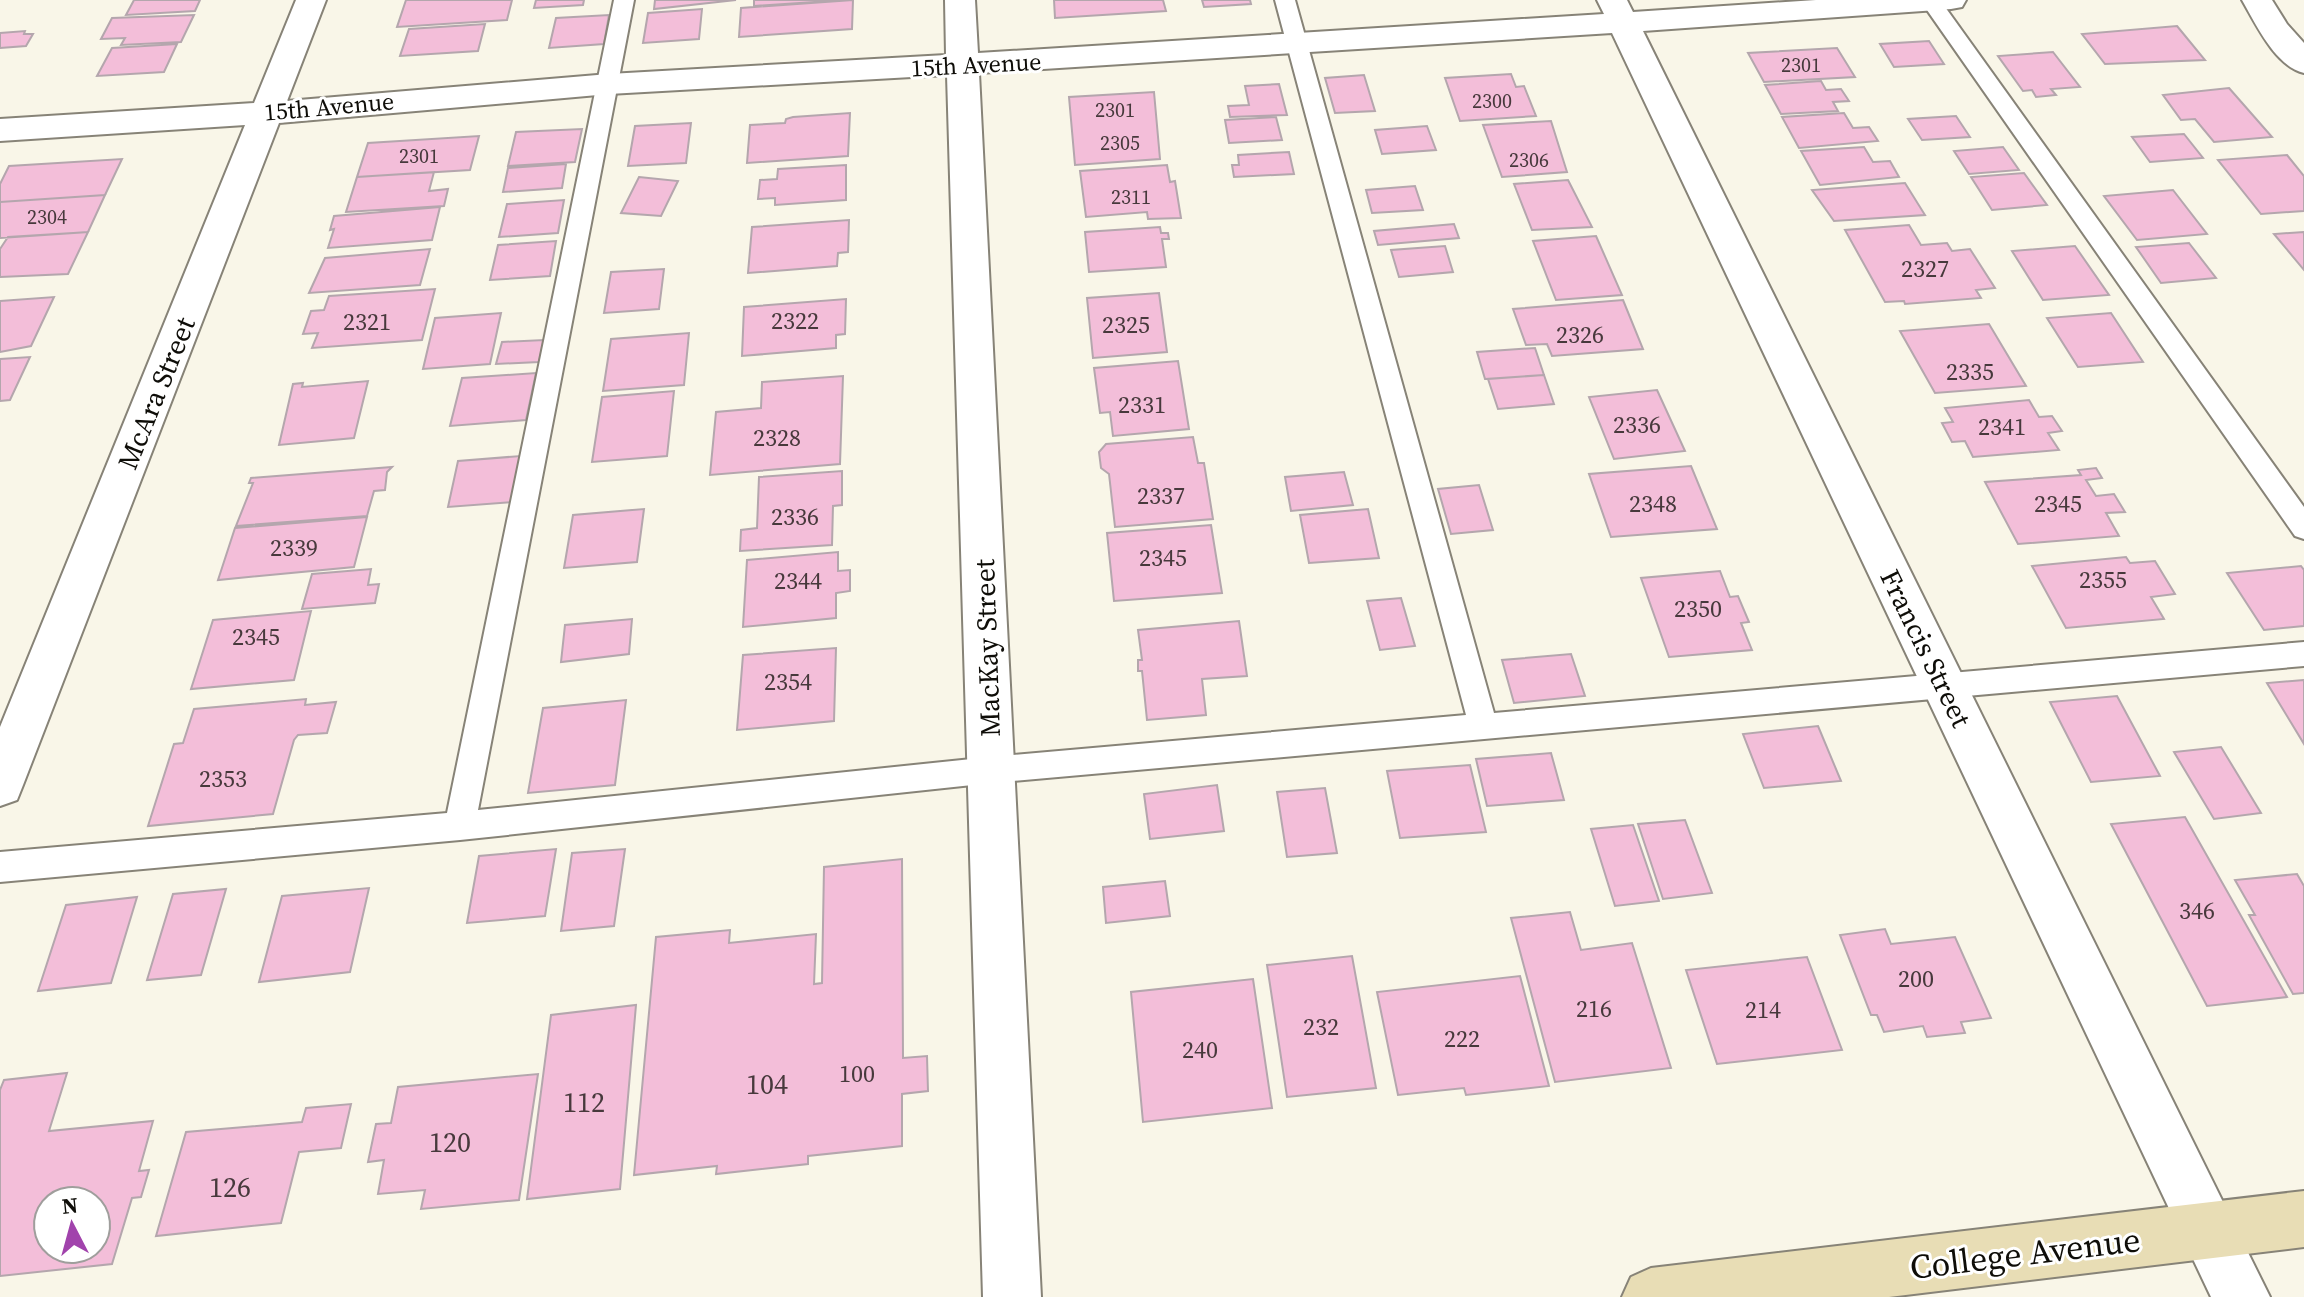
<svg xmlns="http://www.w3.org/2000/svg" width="2304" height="1297" font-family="'Source Serif 4',serif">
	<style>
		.building { fill: #f3bed9; stroke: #b4a6ad; stroke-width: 2; fill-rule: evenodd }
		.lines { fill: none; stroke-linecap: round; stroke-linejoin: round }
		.lane-casing { stroke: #878377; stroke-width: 4 }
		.street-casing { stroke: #878377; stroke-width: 4 }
		.secondary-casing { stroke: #878377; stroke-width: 4 }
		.lane { fill: #fff; fill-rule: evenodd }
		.street { fill: #fff; fill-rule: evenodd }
		.secondary { fill: #e8ddb5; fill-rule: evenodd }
		.labels { text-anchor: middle; stroke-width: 6; stroke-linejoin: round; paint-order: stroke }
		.far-number-label { font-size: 20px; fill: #47393c }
		.far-street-label { font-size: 24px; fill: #0e0d08; stroke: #fff }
		.number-label { font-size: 24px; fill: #47393c }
		.street-label { font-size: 28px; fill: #0e0d08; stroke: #fff }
		.near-number-label { font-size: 28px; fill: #47393c }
		.near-street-label { font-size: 34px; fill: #0e0d08; stroke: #fff }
	</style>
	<rect width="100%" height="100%" fill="#f9f6e8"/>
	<path class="building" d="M134,0H200L195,11L126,15Z
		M406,0H512L507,20L397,27Z
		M536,0H584L583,5L534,8Z
		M655,0H736L654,9Z
		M754,0H845L754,6Z
		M853,0L852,29L739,37L741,8Z
		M1054,0H1163L1166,11L1055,18Z
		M1202,0H1250L1251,4L1204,7Z
		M702,9L699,39L643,43L648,13Z
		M194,15L181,42L121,45L125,38L101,39L112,18Z
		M609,15L604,44L549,48L556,18Z
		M485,24L478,51L400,56L409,29Z
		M2177,26L2205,60L2105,64L2082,34Z
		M25,31L24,34H33L26,46L0,48V33Z
		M1929,41L1944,64L1894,67L1880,44Z
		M177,44L164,72L97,76L112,48Z
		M1837,48L1855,77L1764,82L1748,53Z
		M2053,52L2080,87L2051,89L2056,95L2036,97L2032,90L2023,91L1998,56Z
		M1511,74L1516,87L1524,86L1536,116L1460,121L1445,78Z
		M1364,75L1375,111L1335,113L1325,78Z
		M1821,81L1826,90L1841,89L1849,101L1833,102L1838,111L1781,114L1765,85Z
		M1279,84L1287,115L1230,117L1228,106L1249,105L1245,86Z
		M2229,88L2272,137L2214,142L2195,119L2181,120L2163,95Z
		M1154,92L1160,159L1075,165L1069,97Z
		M850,113L848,156L747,163L750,125L785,123L786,119L793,117Z
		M1844,113L1853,128L1869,127L1878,141L1799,148L1782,117Z
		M1956,116L1970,137L1922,140L1908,119Z
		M1276,117L1282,140L1229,143L1225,120Z
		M1551,121L1567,172L1502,177L1483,125Z
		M691,123L686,163L628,166L635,126Z
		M1427,126L1436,150L1382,154L1375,130Z
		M582,129L575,162L508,166L516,132Z
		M2184,134L2203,158L2150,162L2132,137Z
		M479,136L470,170L357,177L368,143Z
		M1864,147L1873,162L1890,161L1899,177L1820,185L1801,151Z
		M2003,147L2019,170L1969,174L1954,151Z
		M1289,152L1294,174L1234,177L1232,165H1239L1238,155Z
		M2287,155L2304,176V211L2261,214L2218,160Z
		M122,159L105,195L0,202V184L9,166Z
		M566,164L562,188L503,192L508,168Z
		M846,165V200L775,205V198L758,199L760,180L777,179L778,169Z
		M1167,165L1170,182L1175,181L1181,218L1148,219L1147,212L1086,217L1080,171Z
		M434,172L429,191L448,189L444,206L346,212L357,177Z
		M2024,173L2047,205L1992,210L1971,177Z
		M639,177L678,181L661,216L621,213Z
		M1568,180L1592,227L1532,230L1514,184Z
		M1905,183L1925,215L1834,221L1812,190Z
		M1415,186L1423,210L1372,213L1366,190Z
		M2173,190L2207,234L2137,240L2104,196Z
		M105,195L88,232L0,238V202Z
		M564,200L558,233L499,237L507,204Z
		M440,207L432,240L328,248L334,229L330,230L334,216Z
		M849,220L848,252L838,253L837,266L748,273L752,227Z
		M1454,224L1459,238L1378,245L1374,231Z
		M1909,225L1921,245L1947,243L1952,251L1970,249L1995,288L1976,290L1981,298L1905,304L1904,301L1885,302L1845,230Z
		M1160,227L1161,233H1168L1169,239H1162L1166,267L1089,272L1085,232Z
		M88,232L68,274L0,277V249L8,237Z
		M2304,232V270L2274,234Z
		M1596,236L1622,295L1556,300L1533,241Z
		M556,241L550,276L490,280L498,245Z
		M2189,243L2216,278L2161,283L2136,247Z
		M1445,246L1453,272L1399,277L1391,250Z
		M2075,246L2109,295L2043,300L2012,251Z
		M430,249L420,285L309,293L325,258Z
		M664,269L659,309L604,313L611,272Z
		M435,289L422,340L312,348L318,333L303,334L311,311L324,310L329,296Z
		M1159,293L1167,352L1093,358L1087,298Z
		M54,297L31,346L0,352V301Z
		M846,299L845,334L836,335V348L742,356L744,307Z
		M1623,300L1643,349L1552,356L1547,344L1526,345L1513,309Z
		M501,313L490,364L423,369L435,318Z
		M2111,313L2143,362L2078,367L2047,318Z
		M1989,324L2026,386L1935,393L1900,331Z
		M689,333L684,385L603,391L611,339Z
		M544,340L539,362L496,364L502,342Z
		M1535,348L1544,375L1485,379L1477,352Z
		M30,357L10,400L0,401V359Z
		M1178,361L1189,429L1113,436L1110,412L1100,413L1094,368Z
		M536,373L526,420L450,426L462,378Z
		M1544,375L1554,404L1498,409L1488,379Z
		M843,376L840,464L710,475L716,412L761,408L762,382Z
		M368,381L354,438L279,445L293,384L303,383L302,387Z
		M1657,390L1685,451L1614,459L1589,397Z
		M674,391L667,456L592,462L602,397Z
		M2029,400L2039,417L2052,416L2062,431L2048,433L2059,450L1973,457L1965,441L1952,442L1942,423L1953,422L1945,408Z
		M1193,437L1198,463H1204L1213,519L1115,527L1109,474L1101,468L1099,452L1106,444Z
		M521,456L513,502L448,507L458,461Z
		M1691,466L1717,529L1611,537L1589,474Z
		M392,467L387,472L385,490L374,491L367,516L236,526L253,483H249L251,478Z
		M2096,468L2102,478L2086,480L2096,496L2114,494L2125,512L2106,513L2119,536L2018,544L1985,482L2081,475L2078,470Z
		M842,471V505L833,506L832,545L740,551L741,530L757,528L759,477Z
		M1344,472L1353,505L1291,511L1285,477Z
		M1479,485L1493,530L1451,534L1438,489Z
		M644,509L637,562L564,568L573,515Z
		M1368,509L1379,558L1309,563L1300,515Z
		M367,517L354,567L218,580L235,528Z
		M1211,525L1222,593L1114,601L1107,533Z
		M838,552V571L850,570V591L836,593V618L743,627L747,560Z
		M2126,557L2130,563L2155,561L2175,594L2151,597L2164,619L2066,628L2032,566Z
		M2301,566L2304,570V626L2264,630L2227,573Z
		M371,569L368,585L379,584L375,603L302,609L312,574Z
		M1720,571L1730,597L1738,596L1749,622L1741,623L1752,650L1669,657L1641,578Z
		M1401,598L1415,646L1380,650L1367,601Z
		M311,611L294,680L191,689L213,620Z
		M632,619L629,654L561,662L565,625Z
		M1239,621L1247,676L1202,679L1206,715L1147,720L1142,671H1138V660H1142L1138,630Z
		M836,648L834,721L737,730L743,655Z
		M1571,654L1585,696L1514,703L1502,660Z
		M2304,680V744L2267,683Z
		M2117,696L2160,776L2091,782L2050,702Z
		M306,699L305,705L336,702L327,733L298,735L294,740L273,814L148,826L174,744L183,743L194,709Z
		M626,700L615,785L528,793L543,708Z
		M1818,726L1841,781L1764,788L1743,734Z
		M2221,747L2261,813L2214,819L2174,752Z
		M1551,753L1564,800L1487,806L1476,759Z
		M1470,765L1486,832L1400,838L1387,771Z
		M1217,785L1224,831L1150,839L1144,794Z
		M1325,788L1337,853L1287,857L1277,792Z
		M2185,817L2287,997L2207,1006L2111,824Z
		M1685,820L1712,893L1663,899L1638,824Z
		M1633,825L1659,901L1615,906L1591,829Z
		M556,849L545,916L467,923L479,856Z
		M625,849L614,926L561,931L572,853Z
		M902,859L903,1058L927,1056L928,1091L902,1094V1146L808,1156V1164L716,1174L717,1166L634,1175L656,937L730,930L729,943L816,934L814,984L822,983L824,867Z
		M2297,874L2304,886V993L2293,994L2249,915H2255L2235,880Z
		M1165,881L1170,916L1106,923L1103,887Z
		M369,888L350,972L259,982L282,896Z
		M226,889L201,975L147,980L173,894Z
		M137,897L111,983L38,991L66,905Z
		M1570,912L1581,950L1632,943L1671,1068L1555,1082L1511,918Z
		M1885,929L1891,944L1955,937L1991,1018L1961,1022L1965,1033L1927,1037L1923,1026L1884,1032L1877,1015H1871L1840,935Z
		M1352,956L1376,1088L1287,1097L1267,965Z
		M1807,957L1842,1050L1717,1064L1686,970Z
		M1520,976L1549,1086L1466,1095L1464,1088L1398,1095L1377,992Z
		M1253,979L1272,1108L1143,1122L1131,992Z
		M636,1005L620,1189L527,1199L551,1015Z
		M67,1073L49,1131L153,1121L139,1171L149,1170L141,1197L132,1198L112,1264L0,1276V1090L4,1080ZM48,1201H96V1249H48Z
		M538,1074L519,1200L421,1209L425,1190L378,1194L384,1160L368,1162L376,1124L391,1123L398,1087Z
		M351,1104L341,1148L299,1152L281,1223L156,1236L186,1132L302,1122L306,1108Z"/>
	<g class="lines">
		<defs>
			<path id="lane" d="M614,0H634L478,810L991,757L1466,715L1275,0H1295L1494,713L2304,642V666L991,783L460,840L0,882V852L447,813Z
				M1920,0H1940L2304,507V539L2295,536Z"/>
			<path id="street" d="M296,0H326L287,101L609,74L946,55L945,0H975L978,53L1604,14L1597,0H1627L1633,12L1816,0H1966L1962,7L1951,9L1643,31L2270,1297H2211L1612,33L979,73L1041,1297H983L947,75L609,94L279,123L23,785L17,800L0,806V727L245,125L0,141V119L254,103Z
				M2242,0H2272L2287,24L2304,43V73C2275,66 2256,24 2242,0Z"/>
			<path id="secondary" d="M2304,1191V1247L1889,1297H1622L1631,1277L1651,1268Z"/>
		</defs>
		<use href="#lane" class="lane-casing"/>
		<use href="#street" class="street-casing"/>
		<use href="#secondary" class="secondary-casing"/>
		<use href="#lane" class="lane"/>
		<use href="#street" class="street"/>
		<use href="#secondary" class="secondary"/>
	</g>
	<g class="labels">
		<g class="far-number-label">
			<text x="1801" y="72">2301</text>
			<text x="1492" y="108">2300</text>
			<text x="1115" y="117">2301</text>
			<text x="1120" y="150">2305</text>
			<text x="419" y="163">2301</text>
			<text x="1529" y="167">2306</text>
			<text x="1131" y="204">2311</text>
			<text x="47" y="224">2304</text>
		</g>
		<g class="far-street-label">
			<text transform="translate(976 65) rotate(-3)" y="8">15th Avenue</text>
			<text transform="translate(329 107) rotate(-5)" y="8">15th Avenue</text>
		</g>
		<g class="number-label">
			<text x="1925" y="277">2327</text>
			<text x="795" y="329">2322</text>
			<text x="367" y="330">2321</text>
			<text x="1126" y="333">2325</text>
			<text x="1580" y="343">2326</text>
			<text x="1970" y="380">2335</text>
			<text x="1142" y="413">2331</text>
			<text x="1637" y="433">2336</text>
			<text x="2002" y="435">2341</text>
			<text x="777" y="446">2328</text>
			<text x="1161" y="504">2337</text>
			<text x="1653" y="512">2348</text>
			<text x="2058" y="512">2345</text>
			<text x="795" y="525">2336</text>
			<text x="294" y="556">2339</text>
			<text x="1163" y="566">2345</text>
			<text x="2103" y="588">2355</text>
			<text x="798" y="589">2344</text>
			<text x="1698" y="617">2350</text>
			<text x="256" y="645">2345</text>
			<text x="788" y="690">2354</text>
			<text x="223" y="787">2353</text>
			<text x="2197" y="919">346</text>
			<text x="1916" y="987">200</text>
			<text x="1594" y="1017">216</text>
			<text x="1763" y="1018">214</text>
			<text x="1321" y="1035">232</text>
			<text x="1462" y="1047">222</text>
			<text x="1200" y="1058">240</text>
			<text x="857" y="1082">100</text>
		</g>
		<g class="street-label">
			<text transform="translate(156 393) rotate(-68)" y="10">McAra Street</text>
			<text transform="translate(987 648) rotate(-92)" y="10">MacKay Street</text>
			<text transform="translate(1926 648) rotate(64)" y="10">Francis Street</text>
		</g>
		<g class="near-number-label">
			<text x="767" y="1094">104</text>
			<text x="584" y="1112">112</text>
			<text x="450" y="1152">120</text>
			<text x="230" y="1197">126</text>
		</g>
		<g class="near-street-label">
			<text transform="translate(2025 1253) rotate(-7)" y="12">College Avenue</text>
		</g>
	</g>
	<g transform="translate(72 1225) rotate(354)"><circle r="38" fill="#ffffff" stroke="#9f9e9c" stroke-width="2"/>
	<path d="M0-6L14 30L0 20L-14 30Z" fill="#a143ac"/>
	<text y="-12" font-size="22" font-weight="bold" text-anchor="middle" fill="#0e0d08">N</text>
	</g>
</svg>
